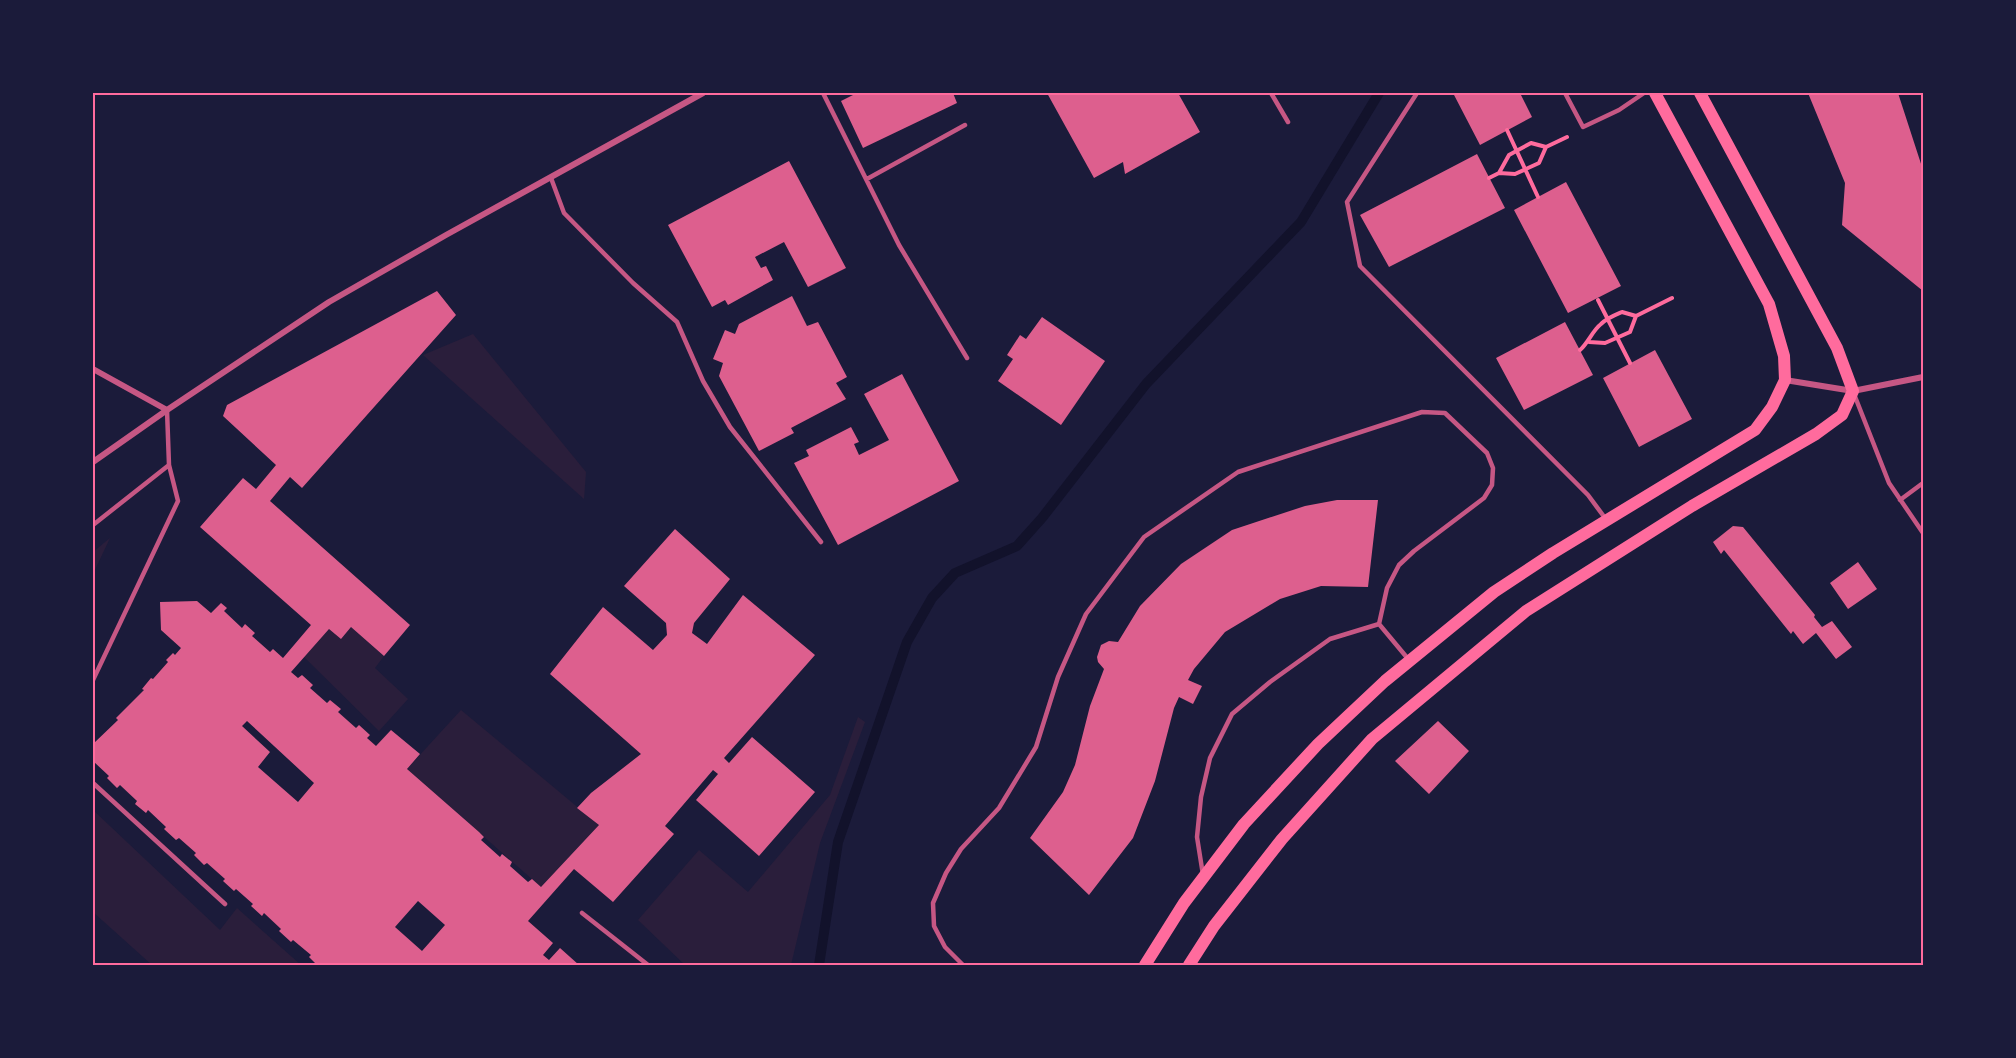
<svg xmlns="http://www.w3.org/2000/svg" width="2016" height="1058" font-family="Cabin,sans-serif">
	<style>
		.green { fill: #2a1e3b }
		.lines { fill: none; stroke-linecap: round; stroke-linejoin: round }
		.stream { stroke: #12122b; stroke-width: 10 }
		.building { fill: #dd5f8e; fill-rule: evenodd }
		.path { stroke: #ff6b9d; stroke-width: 4 }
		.service { stroke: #c65784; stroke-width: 4.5 }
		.minor { stroke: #c65784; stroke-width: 6 }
		.secondary { stroke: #ff6b9d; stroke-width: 12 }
		.neatline { fill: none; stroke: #ff6b9d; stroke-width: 2 }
	</style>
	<rect width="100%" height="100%" fill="#1b1b3a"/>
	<path class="green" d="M473,334L586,472L584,499L423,355Z
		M110,538L93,574V552Z
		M351,627L384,656L375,668L408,699L379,731L304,657L329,629L341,639Z
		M461,710L599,825L541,887L407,769Z
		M858,717L865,722L820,843L791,965H685L638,920L699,850L748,892L830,795Z
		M93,810L220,930L237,908L301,965H152L93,912Z"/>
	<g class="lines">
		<path class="stream" d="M819,965L838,842L907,642L932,598L955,573L1017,546L1042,518L1146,384L1301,222L1379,93"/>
	</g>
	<path class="building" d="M857,93H953L957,103L863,148L841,101Z
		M1047,93H1178L1200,132L1125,174L1123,162L1094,178Z
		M1453,93H1520L1532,117L1480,145Z
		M1808,93H1898L1923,170V291L1842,225L1845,183Z
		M1477,154L1505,208L1389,267L1360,215Z
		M789,161L846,268L808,287L784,242L755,257L761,268L766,266L773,280L728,305L725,300L712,307L668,225Z
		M1566,182L1621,286L1568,313L1514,210Z
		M437,291L456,315L302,488L290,477L270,501L410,625L384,656L351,627L341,639L329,629L291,672L298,678L302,675L313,685L310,688L327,703L330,700L341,709L338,712L356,728L359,725L370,735L367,738L376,746L391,730L420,754L407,769L479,832L484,837L481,840L500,857L502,854L512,862L510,866L528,882L532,879L541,887L599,825L577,808L591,793L641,754L550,674L603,607L653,650L667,635L666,623L624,586L675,529L730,579L694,623L692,633L707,644L743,595L815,655L724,758L729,763L752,737L815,792L759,856L696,800L718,774L713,770L665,826L674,834L613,902L574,869L528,921L553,943L543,955L549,960L560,948L579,965H317L309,957L311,955L293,940L291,942L279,931L281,929L264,913L262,916L251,906L253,904L236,889L234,891L223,881L225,879L207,863L204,865L194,855L196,853L179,838L176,840L164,829L166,827L148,810L146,813L135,804L137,801L120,785L117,788L107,778L109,776L93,761V744L118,720L116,718L144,690L142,689L151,678L153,679L168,662L166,660L173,653L175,655L181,648L161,630L160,602L197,601L211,613L221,603L227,608L224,611L242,628L245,624L255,633L252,636L270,652L273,649L283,658L311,625L200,527L243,478L256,489L276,465L223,416L227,405ZM247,721L314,783L298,802L258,767L270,752L242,726ZM418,901L445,925L422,951L395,927Z
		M792,296L807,326L818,322L847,377L836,383L846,399L791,428L794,433L759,451L719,376L723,363L713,359L725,330L735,334L739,324Z
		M1042,317L1105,361L1061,425L998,381L1013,359L1007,355L1020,335L1026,339Z
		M1565,322L1593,375L1524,410L1496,358Z
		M1655,350L1692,419L1639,447L1603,378Z
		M902,374L959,481L838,545L794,463L809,456L806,450L851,427L859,442L854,444L859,455L889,440L864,394Z
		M1337,500H1378L1368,587L1321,586L1280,599L1225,632L1194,669L1188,680L1202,686L1193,704L1179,697L1174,708L1155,781L1133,838L1089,895L1030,838L1063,792L1075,765L1090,706L1104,669L1098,662L1097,657L1101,645L1109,641L1118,642L1140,606L1181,564L1232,530L1305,506Z
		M1733,526L1743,527L1815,615L1814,617L1822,627L1832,621L1852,647L1836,659L1816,633L1803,644L1793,631L1791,634L1724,550L1721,554L1713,542Z
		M1858,562L1877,589L1848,609L1830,583Z
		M1438,721L1469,751L1429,794L1395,761Z"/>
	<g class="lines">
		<path class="path" d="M1507,130L1538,197
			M1546,147L1567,137
			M1489,178L1499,173L1515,174L1539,163L1546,147L1531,143L1509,155L1499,173
			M1598,300L1630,363
			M1636,316L1672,298
			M1580,350C1588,343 1593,330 1601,324C1607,318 1615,315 1622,312L1636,316L1630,332L1605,343L1589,342"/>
		<path class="service" d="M823,93L899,245L967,358
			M1271,93L1288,122
			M1417,93L1347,202L1360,266L1588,495L1605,518
			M1565,93L1583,127L1619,110L1644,93
			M551,178L564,213L633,283L677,322L703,381L730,427L821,542
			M867,179L965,125
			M1854,394L1889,483L1923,533
			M1900,500L1923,483
			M93,525L169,465L167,410
			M1379,624L1409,660
			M93,680L178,501L169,465
			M93,783L225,904
			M1203,875L1197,837L1201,797L1210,758L1232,714L1270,682L1330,639L1379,624
			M582,913L648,965
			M963,965L945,947L934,926L933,903L946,873L961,849L999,808L1036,747L1058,677L1086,614L1144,537L1238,472L1422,412L1445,413L1487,453L1493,468L1492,485L1484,498L1414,551L1399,565L1387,588L1379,624"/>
		<path class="minor" d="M93,369L167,410
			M1785,380L1853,391L1923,377
			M93,462L167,410L329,302L446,235L703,93"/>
		<path class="secondary" d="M1145,965L1184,903L1244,824L1318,744L1385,681L1494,592L1553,553L1755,430L1772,407L1785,380L1784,356L1769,304L1655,93
			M1189,965L1214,926L1282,839L1372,739L1526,611L1692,506L1816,434L1842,415L1853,391L1837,348L1700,93"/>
	</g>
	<rect width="2016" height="1058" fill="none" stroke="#1b1b3a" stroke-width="189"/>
	<rect x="94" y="94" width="1828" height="870" class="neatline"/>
</svg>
